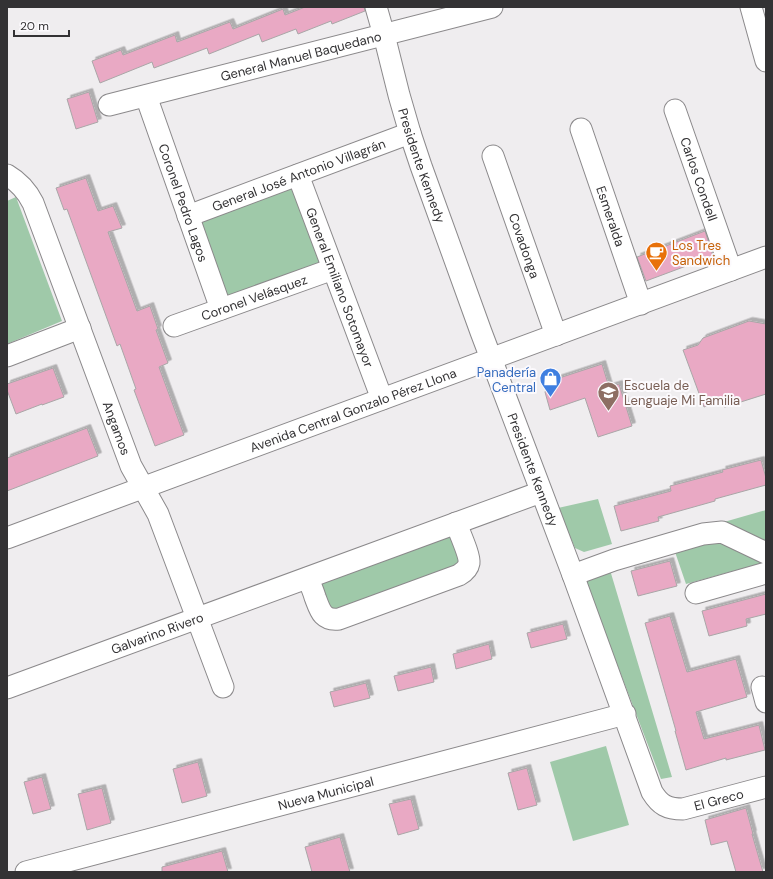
<svg xmlns="http://www.w3.org/2000/svg" width="773" height="879" font-family="'DM Sans',sans-serif">
	<style>
		.green { fill: #9fc9a9 }
		.building { fill: #e9a9c4; stroke: #a9a6a7; filter: url(#shadow) }
		.lines { fill: none; stroke-linecap: round; stroke-linejoin: round }
		.minor-casing { stroke: #8b898b; stroke-width: 23 }
		.minor { stroke: #fff; stroke-width: 21 }
		.labels { text-anchor: middle; stroke-width: 4; stroke-linejoin: round; paint-order: stroke }
		.street-label { font-size: 13px; fill: #333234; stroke: #fcfafd }
		.food-label { font-size: 13px; fill: #c56008; stroke: #fcfafd; text-anchor: start }
		.shop-label { font-size: 13px; fill: #366cbe; stroke: #fcfafd; text-anchor: end }
		.education-label { font-size: 13px; fill: #785e54; stroke: #fcfafd; text-anchor: start }
	</style>
	<defs>
		<filter id="shadow"><feDropShadow dx="3.5" dy="-3.5" stdDeviation="0" flood-color="#0004"/></filter>
	</defs>
	<rect width="100%" height="100%" fill="#efedef"/>
	<path class="green" d="M293,181L324,261L228,298L199,215Z
		M16,197L62,321L7,344V201Z
		M598,499L612,544L584,552L575,548L558,508Z
		M766,510V542L724,522Z
		M454,535L462,557L452,572L336,614L328,609L318,585L325,575Z
		M710,538L766,562L686,584L674,549Z
		M610,570L672,777L661,779L586,583L587,576Z
		M606,746L629,825L573,841L550,762Z"/>
	<path class="building" d="M305,7H364L365,11L332,24L331,21L298,34L296,29L262,42L259,34L209,54L207,48L154,68L152,62L100,83L92,61L121,50L123,55L175,35L177,42L230,22L233,29L283,9L285,15Z
		M89,92L98,122L76,129L67,99Z
		M86,178L98,211L113,206L122,228L108,232L137,311L150,306L158,329L156,330L168,363L159,367L184,435L155,446L134,390L136,389L120,344L117,346L67,209L64,210L56,188Z
		M705,231L713,256L646,281L637,257Z
		M749,321L766,324V394L725,407L713,403L704,407L683,350L698,345L703,338Z
		M602,364L609,387L619,384L632,426L598,437L585,398L550,410L545,392L550,381Z
		M53,368L64,397L42,405V404L16,414L7,390V384Z
		M87,428L98,456L7,491V458Z
		M761,460L766,478V485L715,499V501L658,517L659,521L621,531L614,506L671,491L670,486L723,472L722,470Z
		M670,561L677,586L638,596L631,571Z
		M766,594V614L746,619L747,626L709,636L702,611Z
		M670,616L687,672L736,659L747,697L696,712L704,739L759,725L765,750L726,760V758L686,770L675,731H676L645,623Z
		M563,624L567,639L531,648L527,633Z
		M489,644L492,659L456,669L453,654Z
		M431,667L434,682L398,691L394,676Z
		M366,683L370,698L334,707L330,692Z
		M198,762L207,796L182,803L173,769Z
		M527,768L537,805L518,810L508,773Z
		M42,777L51,809L33,814L24,782Z
		M102,788L111,823L87,830L78,794Z
		M411,799L419,829L398,835L389,804Z
		M746,808L753,834H752L763,872H736L727,841L711,845L705,820Z
		M340,837L350,872H312L305,847Z
		M222,851L228,872H162V867Z"/>
	<g class="lines">
		<defs>
			<g id="minor">
				<path id="s1" d="M376,7L384,35L399,95L410,133L421,166L481,332L573,575L652,792C660,805 667,809 683,809L766,787"/>
				<path d="M751,7L766,61"/>
				<path id="s2" d="M146,96L221,309"/>
				<path id="s3" d="M109,105L492,7"/>
				<path id="s4" d="M675,110L731,270"/>
				<path id="s5" d="M581,129L641,304"/>
				<path id="s6" d="M493,156L556,335"/>
				<path id="s7" d="M7,175C19,182 27,191 33,203L131,466L158,514L223,687"/>
				<path id="s8" d="M298,175L382,399"/>
				<path id="s9" d="M188,216L410,133"/>
				<path id="s10" d="M174,326L333,269"/>
				<path d="M7,356L80,328"/>
				<path id="s11" d="M7,538L766,257"/>
				<path d="M573,575L614,560L703,534L722,532L766,553"/>
				<path d="M308,578C310,584 313,590 315,597C320,610 322,621 339,619L459,575C464,572 468,569 469,563C470,555 459,532 456,523"/>
				<path d="M696,593L766,573"/>
				<path d="M762,687L766,702"/>
				<path id="s12" d="M7,688L541,492"/>
				<path id="s13" d="M26,872L625,714"/>
			</g>
		</defs>
		<use href="#minor" class="minor-casing"/>
		<use href="#minor" class="minor"/>
	</g>
	<defs>
		<symbol id="cafe-pin" viewBox="-11 -11 22 30"><path d="M0 17L-7.5 6A9.5 9.5 0 1 1 7.5 6Z" fill="#e8710a" stroke="#fcfafd"/><path d="M-5.5-4.5H6V0H3Q3 3.5 0 3.5H-2.5Q-5.5 3.5-5.5 0ZM3-3.2v2h1.7v-2ZM-6 4.5H4V6H-6Z" fill="#fff"/></symbol>
		<symbol id="shop-pin" viewBox="-11 -11 22 30"><path d="M0 17L-7.5 6A9.5 9.5 0 1 1 7.5 6Z" fill="#3f7fe0" stroke="#fcfafd"/><path d="M-5-2.5h2.3a2.7 3.5 0 0 1 5.4 0H5L5.5 6h-11ZM-1.5-2.5h3a1.5 2.3 0 0 0-3 0Z" fill="#fff"/></symbol>
		<symbol id="school-pin" viewBox="-11 -11 22 30"><path d="M0 17L-7.5 6A9.5 9.5 0 1 1 7.5 6Z" fill="#8d6e63" stroke="#fcfafd"/><path d="M0-5L7-2L0 1L-7-2ZM-4 1L0 2.5L4 1V4Q0 6-4 4Z" fill="#fff"/></symbol>
	</defs>
	<g fill-rule="evenodd">
		<use href="#cafe-pin" x="644" y="240" width="25" height="34"/>
		<use href="#shop-pin" x="538" y="366" width="25" height="34"/>
		<use href="#school-pin" x="596" y="380" width="25" height="34"/>
	</g>
	<g class="labels">
		<g class="street-label">
			<text dy="5" stroke="none"><textPath href="#s3" startOffset="198">General Manuel Baquedano</textPath></text>
			<text dy="5" stroke="none"><textPath href="#s1" startOffset="165">Presidente Kennedy</textPath></text>
			<text dy="5" stroke="none"><textPath href="#s9" startOffset="118">General José Antonio Villagrán</textPath></text>
			<text dy="5" stroke="none"><textPath href="#s4" startOffset="73">Carlos Condell</textPath></text>
			<text dy="5" stroke="none"><textPath href="#s2" startOffset="113">Coronel Pedro Lagos</textPath></text>
			<text dy="5" stroke="none"><textPath href="#s5" startOffset="92">Esmeralda</textPath></text>
			<text dy="5" stroke="none"><textPath href="#s6" startOffset="95">Covadonga</textPath></text>
			<text dy="5" stroke="none"><textPath href="#s8" startOffset="120">General Emiliano Sotomayor</textPath></text>
			<text dy="5" stroke="none"><textPath href="#s10" startOffset="85">Coronel Velásquez</textPath></text>
			<text dy="5" stroke="none"><textPath href="#s11" startOffset="369">Avenida Central Gonzalo Pérez Llona</textPath></text>
			<text dy="5" stroke="none"><textPath href="#s7" startOffset="279">Angamos</textPath></text>
			<text dy="5" stroke="none"><textPath href="#s1" startOffset="489">Presidente Kennedy</textPath></text>
			<text dy="5" stroke="none"><textPath href="#s12" startOffset="160">Galvarino Rivero</textPath></text>
			<text dy="5" stroke="none"><textPath href="#s13" startOffset="310">Nueva Municipal</textPath></text>
			<text dy="5" stroke="none"><textPath href="#s1" startOffset="907">El Greco</textPath></text>
		</g>
		<g class="food-label">
			<text x="672" y="250">Los Tres<tspan x="672" dy="15">Sandwich</tspan></text>
		</g>
		<g class="shop-label">
			<text x="536" y="377">Panadería<tspan x="536" dy="15">Central</tspan></text>
		</g>
		<g class="education-label">
			<text x="624" y="390">Escuela de<tspan x="624" dy="15">Lenguaje Mi Familia</tspan></text>
		</g>
	</g>
	<rect width="773" height="879" fill="none" stroke="#333234" stroke-width="16"/>
	<path d="M14 30v6h55v-6" fill="none" stroke="#333234" stroke-width="2"/>
	<text x="20" y="30" font-size="12" fill="#333234" stroke="#fcfafd" stroke-width="3" paint-order="stroke">20 m</text>
</svg>
